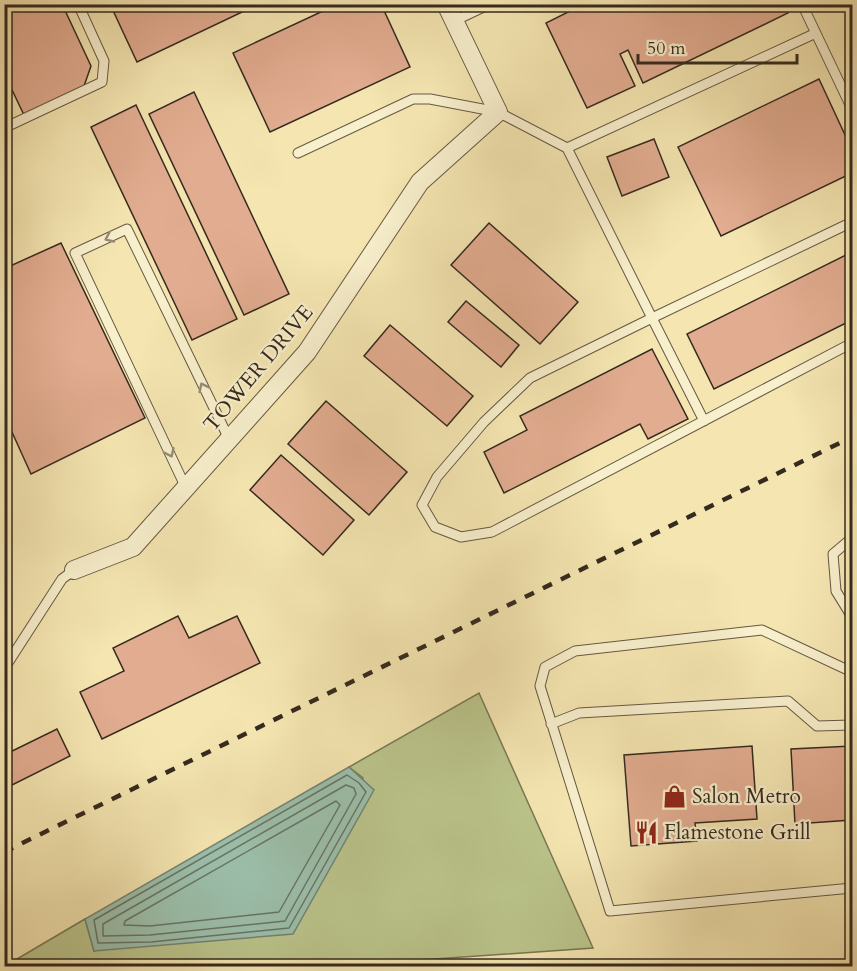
<svg xmlns="http://www.w3.org/2000/svg" width="857" height="971" font-family="Cardo,serif">
	<style>
		.green { fill: #bbc58c; stroke: #787856; stroke-width: 1.5 }
		.water { fill: #9cc0ac; stroke: #738474; stroke-width: 1.5 }
		.lines { fill: none; stroke-linecap: round; stroke-linejoin: round }
		.shore { stroke: #687566; stroke-width: 1.5 }
		.building { fill: #e2ac90; stroke: #352a1f; stroke-width: 1.5 }
		.service-casing { stroke: #655944; stroke-width: 11 }
		.minor-casing { stroke: #655944; stroke-width: 20 }
		.service { stroke: #f8efcc; stroke-width: 9 }
		.minor { stroke: #f8efcc; stroke-width: 18 }
		.rail { stroke: #352a1f; stroke-width: 4.5; stroke-dasharray: 10 10; stroke-linecap: butt }
		.oneway { stroke: #968c76 }
		.labels { text-anchor: middle; stroke-width: 4.5; stroke-linejoin: round; paint-order: stroke }
		.street-label { font-size: 21px; fill: #352a1f; stroke: #f8efcc }
		.poi-label { font-size: 21px; fill: #352a1f; stroke: #f8efcc; text-anchor: start }
	</style>
	<rect width="100%" height="100%" fill="#f5e6b1"/>
	<filter id="stains"><feTurbulence type="fractalNoise" baseFrequency=".00333" numOctaves="4"/><feColorMatrix values="0 0 0 0 .2 0 0 0 0 .09 0 0 0 0 .02 0 0 0 .5 -.17"/></filter>
	<radialGradient id="worn" r=".72"><stop offset=".6" stop-color="#630" stop-opacity="0"/><stop offset="1" stop-color="#630" stop-opacity=".3"/></radialGradient>
	<path class="green" d="M479,693L593,948L333,966H5L85,919L94,951L363,778L349,767Z"/>
	<path class="water" d="M349,767L374,790L293,934L94,951L85,919Z"/>
	<g class="lines">
		<path class="shore" d="M347,775L359,783L366,792L289,928L151,942L98,943L94,920Z
			M346,785L354,788L356,794L285,921L150,935L103,936V924Z
			M336,801L340,805L279,912L150,926L124,925L125,921Z"/>
	</g>
	<path class="building" d="M4,4H62L91,66L84,86L24,115L4,73Z
		M110,4H259L137,62Z
		M338,4H381L410,67L270,132L233,53Z
		M584,4H784L788,13L643,83L628,50L620,54L635,86L587,108L546,23Z
		M819,79L852,150V173L721,236L678,147Z
		M194,92L289,294L244,315L149,114Z
		M136,105L237,319L192,340L91,127Z
		M654,139L669,177L622,196L607,157Z
		M489,223L578,302L540,344L451,265Z
		M61,243L145,418L31,474L11,430H4V259L8,267Z
		M852,252V320L714,389L687,334Z
		M466,301L519,345L501,367L448,322Z
		M390,325L473,396L447,426L364,356Z
		M652,349L688,419L648,439L640,424L504,493L484,452L527,430L520,416Z
		M326,401L407,472L369,515L288,444Z
		M281,455L354,520L323,555L250,490Z
		M178,616L189,638L237,616L260,663L102,739L80,692L124,671L113,648Z
		M57,729L70,756L4,789V755Z
		M752,746L757,819L695,823L697,841L631,846L624,755Z
		M852,746V820L795,824L791,749Z"/>
	<g class="lines">
		<defs>
			<path id="service" d="M802,4L852,109
				M454,21L490,4
				M816,33L567,148L652,318L852,222
				M4,128L102,82L104,61L78,4
				M298,153L413,99H430L498,112L567,148
				M704,421L652,318L530,378L484,422L437,477L422,505L435,527L461,537L492,532L852,343
				M186,488L75,253L127,229L229,439
				M852,538L833,554L836,591L852,617
				M4,669L62,579L74,570
				M852,672L762,630L575,651L545,667L540,686L610,911L852,888
				M551,724L579,713L788,701L817,726L852,725"/>
			<path id="minor" d="M74,570L133,547L307,352L420,182L498,112L446,4"/>
		</defs>
		<use href="#service" class="service-casing"/>
		<use href="#minor" class="minor-casing"/>
		<use href="#service" class="service"/>
		<use href="#minor" class="minor"/>
		<path class="rail" d="M4,852L852,437"/>
	</g>
	<defs><path id="oneway-chevron" d="M-2-3.5L2.5 0L-2 3.5" fill="none" stroke-width="1.6" stroke-linecap="round" stroke-linejoin="round" transform="scale(1.5)"/></defs>
	<g class="oneway">
		<use href="#oneway-chevron" transform="translate(109 238) rotate(155)"/>
		<use href="#oneway-chevron" transform="translate(203 387) rotate(-116)"/>
		<use href="#oneway-chevron" transform="translate(170 453) rotate(65)"/>
	</g>
	<defs>
		<symbol id="shop-bare" viewBox="-9 -9 18 18"><path d="M-5-2.5h2.3a2.7 3.5 0 0 1 5.4 0H5L5.5 6h-11ZM-1.5-2.5h3a1.5 2.3 0 0 0-3 0Z" fill="#8f2418" stroke="#f8efcc" stroke-width="2.5" paint-order="stroke"/></symbol>
		<symbol id="restaurant-bare" viewBox="-9 -9 18 18"><path d="M-5-6h1v4h1v-4h1v4h1v-4h1v5L-1.5 .5V6h-2V.5L-5-1ZM5-6V6H3V1.5H1.5Q1.5-4 5-6Z" fill="#8f2418" stroke="#f8efcc" stroke-width="2.5" paint-order="stroke"/></symbol>
	</defs>
	<g fill-rule="evenodd">
		<use href="#shop-bare" x="658" y="780" width="33" height="33"/>
		<use href="#restaurant-bare" x="630" y="816" width="33" height="33"/>
	</g>
	<g class="labels">
		<g class="street-label">
			<text transform="translate(258 368) rotate(-50)" y="7">TOWER DRIVE</text>
		</g>
		<g class="poi-label">
			<text x="692" y="803">Salon Metro</text>
			<text x="664" y="839">Flamestone Grill</text>
		</g>
	</g>
	<rect width="857" height="971" fill="none" stroke="#f5e6b1" stroke-width="24"/>
	<rect x="6" y="6" width="845" height="959" fill="none" stroke="#352a1f" stroke-width="3"/>
	<rect x="12" y="12" width="833" height="947" fill="none" stroke="#352a1f" stroke-width="1.5"/>
	<path d="M638 54v9h159v-9" fill="none" stroke="#352a1f" stroke-width="3"/>
	<text x="647" y="54" font-size="18" fill="#352a1f" stroke="#f8efcc" stroke-width="4.5" paint-order="stroke">50 m</text>
	<rect width="100%" height="100%" filter="url(#stains)"/>
	<rect width="100%" height="100%" fill="url(#worn)"/>
</svg>
